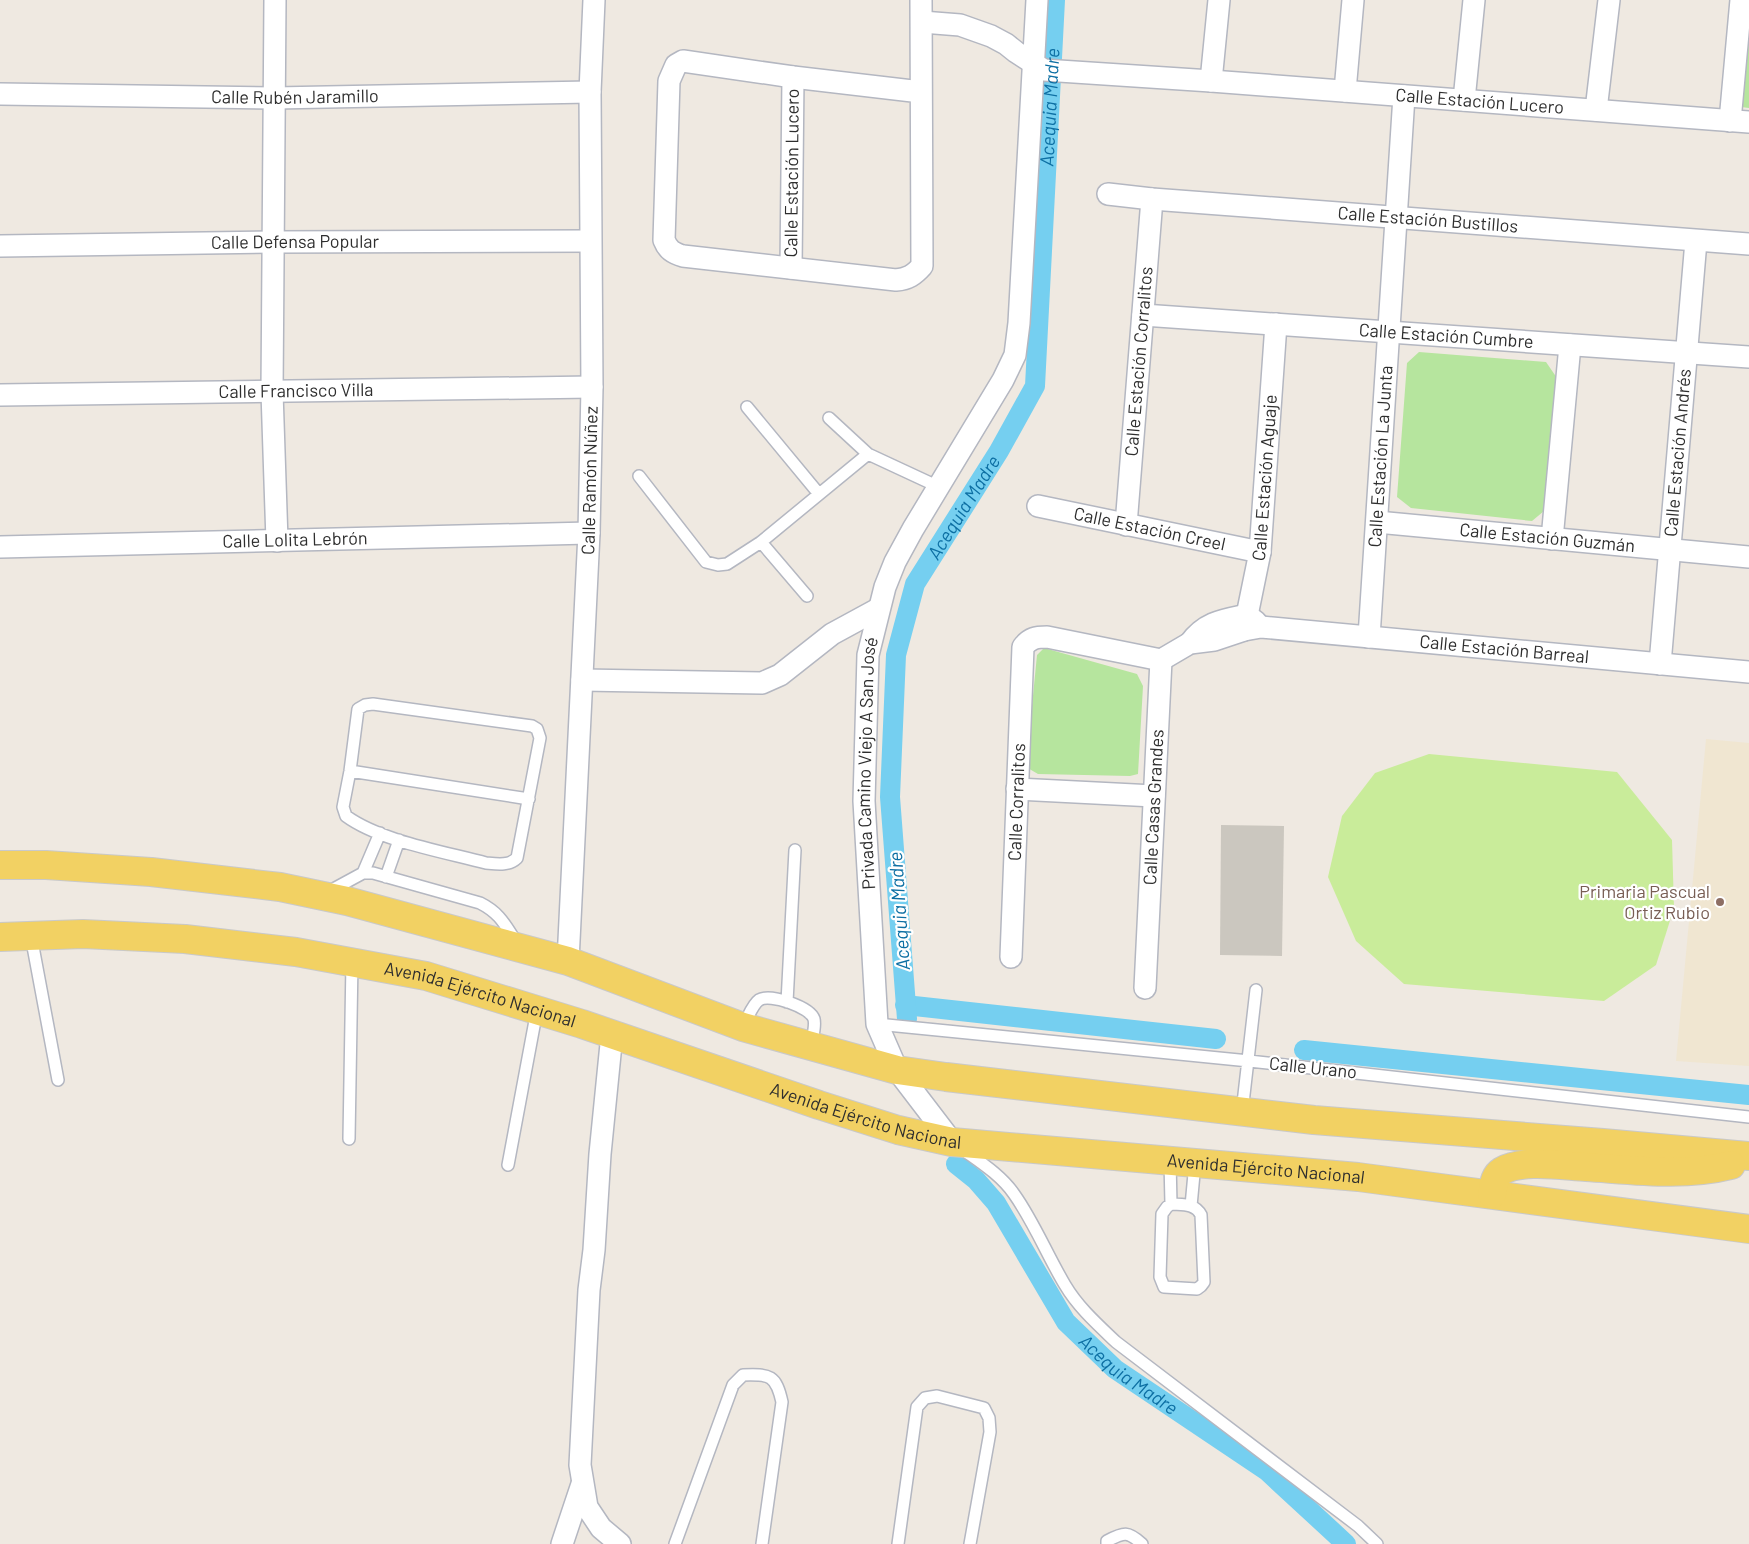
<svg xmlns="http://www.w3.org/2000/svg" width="1749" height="1544" font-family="Barlow,sans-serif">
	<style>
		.education { fill: #f0e6d1 }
		.green { fill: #b6e59e }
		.pitch { fill: #c9ec9a }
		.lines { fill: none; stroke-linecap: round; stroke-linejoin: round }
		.canal { stroke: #75cff0; stroke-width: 20 }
		.building { fill: #cbc7bf }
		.lane-casing { stroke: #b4b7c1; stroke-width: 14 }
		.street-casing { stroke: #b4b7c1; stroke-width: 24 }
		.primary-casing { stroke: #c9c9c9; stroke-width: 30 }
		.lane { stroke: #fff; stroke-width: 11 }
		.street { stroke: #fff; stroke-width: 21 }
		.primary { stroke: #f2d163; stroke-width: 28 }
		.education-dot { fill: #8d6e63; stroke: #fff; stroke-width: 2 }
		.labels { text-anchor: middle; stroke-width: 4.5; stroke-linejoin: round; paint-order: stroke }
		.street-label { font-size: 18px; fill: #2e2e2e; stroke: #fff }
		.education-label { font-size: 18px; fill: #785e54; stroke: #fff; text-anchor: end }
		.water-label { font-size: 19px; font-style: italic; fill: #0d6fa3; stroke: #fff }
	</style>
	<rect width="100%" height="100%" fill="#efe9e1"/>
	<path class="education" d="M1706,739L1749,743V1066L1676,1061Z"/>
	<path class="green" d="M1749,13V108L1741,107Z
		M1419,352L1546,362L1557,378L1544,511L1532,521L1411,508L1397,497L1407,363Z
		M1044,648L1137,674L1143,686L1138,774L1130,776L1038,774L1026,767L1037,655Z"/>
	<path class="pitch" d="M1429,754L1617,772L1672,840L1674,908L1656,965L1604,1001L1404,984L1356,941L1328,877L1342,816L1375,773Z"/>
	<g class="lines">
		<g class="canal">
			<path d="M905,1005L1216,1039"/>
			<path id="s1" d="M907,1019L890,797L896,655L915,584L999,451L1035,386L1055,0"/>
			<path d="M1304,1050L1749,1095"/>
			<path id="s2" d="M956,1164L976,1180L996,1203L1066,1322L1115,1369L1267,1471L1346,1544"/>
		</g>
	</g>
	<path class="building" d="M1221,825L1284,826L1282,956L1220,955Z"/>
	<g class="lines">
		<defs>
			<path id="lane" d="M747,407L819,494
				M829,418L868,454
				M639,476L706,562L718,565L727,564L761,542L868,454L939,487
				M761,542L807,596
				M373,704L532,726L537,729L540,738L517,858C509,866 497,864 486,863C445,852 380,841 346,816L343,807L350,771L358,709L365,705Z
				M350,771L529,799
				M363,873L380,833
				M386,877L399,840
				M328,892L363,873H373L480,903C500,913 505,925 517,943
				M31,936L58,1080
				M787,1002L795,850
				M877,1024L1249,1061L1749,1117
				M743,1026C748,1018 752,1005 759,1000C770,993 810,1007 814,1019C816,1027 812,1038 811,1046
				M1242,1112L1256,990
				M349,1139L352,962
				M962,1149C980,1162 1001,1175 1014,1194C1034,1222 1047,1255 1065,1285C1078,1307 1097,1324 1116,1342L1358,1526L1377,1544
				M1170,1161L1171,1204
				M508,1165L537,1010
				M1171,1204C1182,1205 1195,1203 1201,1215L1204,1282L1201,1286L1197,1289L1164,1287L1160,1277L1162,1214L1167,1207Z
				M1191,1206L1195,1163
				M675,1544L733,1385L743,1375C770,1374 776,1375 782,1402L762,1544
				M898,1544L917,1407L925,1398L937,1396L984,1408L989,1418L990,1432L970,1544
				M1107,1544V1541C1124,1532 1128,1531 1142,1544"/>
			<g id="street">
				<path d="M275,0L272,392L277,541"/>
				<path id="s3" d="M922,22L960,25L991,36L1006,44L1016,52L1044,70L1211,81L1749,122"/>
				<path d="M1211,81L1219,0"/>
				<path d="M1345,91L1353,0"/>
				<path d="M921,92L793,77L683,61L676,65L669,81L664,240C668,250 673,253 683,256L896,280C908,279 914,275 922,266L921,0"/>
				<path id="s4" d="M0,94L275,98L590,92"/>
				<path d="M1464,100L1474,0"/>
				<path d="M1596,110L1609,0"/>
				<path d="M1730,121L1741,0"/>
				<path id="s5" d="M1108,194L1152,199L1749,244"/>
				<path id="s6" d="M0,246L273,242L590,241"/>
				<path id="s7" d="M791,268L793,77"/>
				<path id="s8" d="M1143,315L1749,357"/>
				<path id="s9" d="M0,395L592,387"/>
				<path id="s10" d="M1038,506L1260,552"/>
				<path id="s11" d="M1377,522L1749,557"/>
				<path id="s12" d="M1126,525L1152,199"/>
				<path d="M1552,539L1570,345"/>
				<path id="s13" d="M0,547L589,533"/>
				<path id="s14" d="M1244,630L1260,552L1276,324"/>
				<path id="s15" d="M1369,637L1404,96"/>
				<path d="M1190,643C1205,622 1223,620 1247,615L1256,622"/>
				<path id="s16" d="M1161,660L1190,643L1214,640L1244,630L1261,627L1749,672"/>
				<path id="s17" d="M1660,664L1696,241"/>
				<path d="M582,680L762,683L780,675L832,634L878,609"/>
				<path d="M1017,789L1154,796"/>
				<path id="s18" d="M1011,957L1023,647C1030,638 1036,637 1047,637L1161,660"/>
				<path id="s19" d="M568,961L589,533L592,387L590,92L594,0"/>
				<path id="s20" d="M1145,988L1161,660"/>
				<path d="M612,1034L600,1154L594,1250L589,1290L580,1465L587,1507L601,1528L620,1544"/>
				<path id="s21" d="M952,1142L897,1070L877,1024L864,801L868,655L885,587L895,562L913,529L1003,380L1015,355L1019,323L1037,0"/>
				<path d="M562,1544L582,1484"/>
			</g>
			<g id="primary">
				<path d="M0,865H46L151,872L280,887L347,901L568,961L743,1027L897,1070L946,1077L1314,1120L1603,1143L1749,1156"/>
				<path id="s22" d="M0,937L83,934L185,939L296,952L426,976L582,1024L819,1105L898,1130L952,1142L1358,1177L1749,1229"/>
				<path d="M1492,1194C1494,1185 1494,1176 1502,1171C1521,1159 1564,1166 1586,1167C1633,1170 1684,1177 1731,1165"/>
			</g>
		</defs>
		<use href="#lane" class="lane-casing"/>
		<use href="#street" class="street-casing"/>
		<use href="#primary" class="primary-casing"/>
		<use href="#lane" class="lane"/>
		<use href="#street" class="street"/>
		<use href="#primary" class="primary"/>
	</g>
	<circle class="education-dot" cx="1720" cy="902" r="5"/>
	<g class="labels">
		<g class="street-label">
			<text dy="6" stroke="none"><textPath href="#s4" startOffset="295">Calle Rubén Jaramillo</textPath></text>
			<text dy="6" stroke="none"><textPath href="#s3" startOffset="571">Calle Estación Lucero</textPath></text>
			<text dy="6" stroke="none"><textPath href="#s7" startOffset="95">Calle Estación Lucero</textPath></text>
			<text dy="6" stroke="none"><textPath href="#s5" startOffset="321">Calle Estación Bustillos</textPath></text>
			<text dy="6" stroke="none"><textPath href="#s6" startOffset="295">Calle Defensa Popular</textPath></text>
			<text dy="6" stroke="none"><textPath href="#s8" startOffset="304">Calle Estación Cumbre</textPath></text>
			<text dy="6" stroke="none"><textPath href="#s12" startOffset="164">Calle Estación Corralitos</textPath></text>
			<text dy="6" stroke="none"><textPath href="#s9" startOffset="296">Calle Francisco Villa</textPath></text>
			<text dy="6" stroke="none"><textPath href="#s17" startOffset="212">Calle Estación Andrés</textPath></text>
			<text dy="6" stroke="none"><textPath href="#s15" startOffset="181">Calle Estación La Junta</textPath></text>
			<text dy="6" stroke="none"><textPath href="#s14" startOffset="154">Calle Estación Aguaje</textPath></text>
			<text dy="6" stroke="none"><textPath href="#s19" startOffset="481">Calle Ramón Núñez</textPath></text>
			<text dy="6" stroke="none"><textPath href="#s10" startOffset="114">Calle Estación Creel</textPath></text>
			<text dy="6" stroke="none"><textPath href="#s11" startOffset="171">Calle Estación Guzmán</textPath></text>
			<text dy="6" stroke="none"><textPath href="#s13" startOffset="295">Calle Lolita Lebrón</textPath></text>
			<text dy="6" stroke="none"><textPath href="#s16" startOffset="351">Calle Estación Barreal</textPath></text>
			<text dy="6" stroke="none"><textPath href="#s21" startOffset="402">Privada Camino Viejo A San José</textPath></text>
			<text dy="6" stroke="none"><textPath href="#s18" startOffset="155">Calle Corralitos</textPath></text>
			<text dy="6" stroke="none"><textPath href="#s20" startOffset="181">Calle Casas Grandes</textPath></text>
			<text dy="6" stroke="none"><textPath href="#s22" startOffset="486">Avenida Ejército Nacional</textPath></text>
			<text transform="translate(1313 1068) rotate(6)" y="6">Calle Urano</text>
			<text dy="6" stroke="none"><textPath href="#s22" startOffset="891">Avenida Ejército Nacional</textPath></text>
			<text dy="6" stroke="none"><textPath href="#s22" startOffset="1296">Avenida Ejército Nacional</textPath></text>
		</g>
		<g class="education-label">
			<text x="1710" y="898">Primaria Pascual<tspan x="1710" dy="21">Ortiz Rubio</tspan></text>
		</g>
		<g class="water-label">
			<text dy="7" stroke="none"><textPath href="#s1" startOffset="949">Acequia Madre</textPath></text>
			<text dy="7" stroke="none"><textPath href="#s1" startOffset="529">Acequia Madre</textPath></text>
			<text transform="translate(899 911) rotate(-94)" y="7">Acequia Madre</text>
			<text dy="7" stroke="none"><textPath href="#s2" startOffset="276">Acequia Madre</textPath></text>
		</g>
	</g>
</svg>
